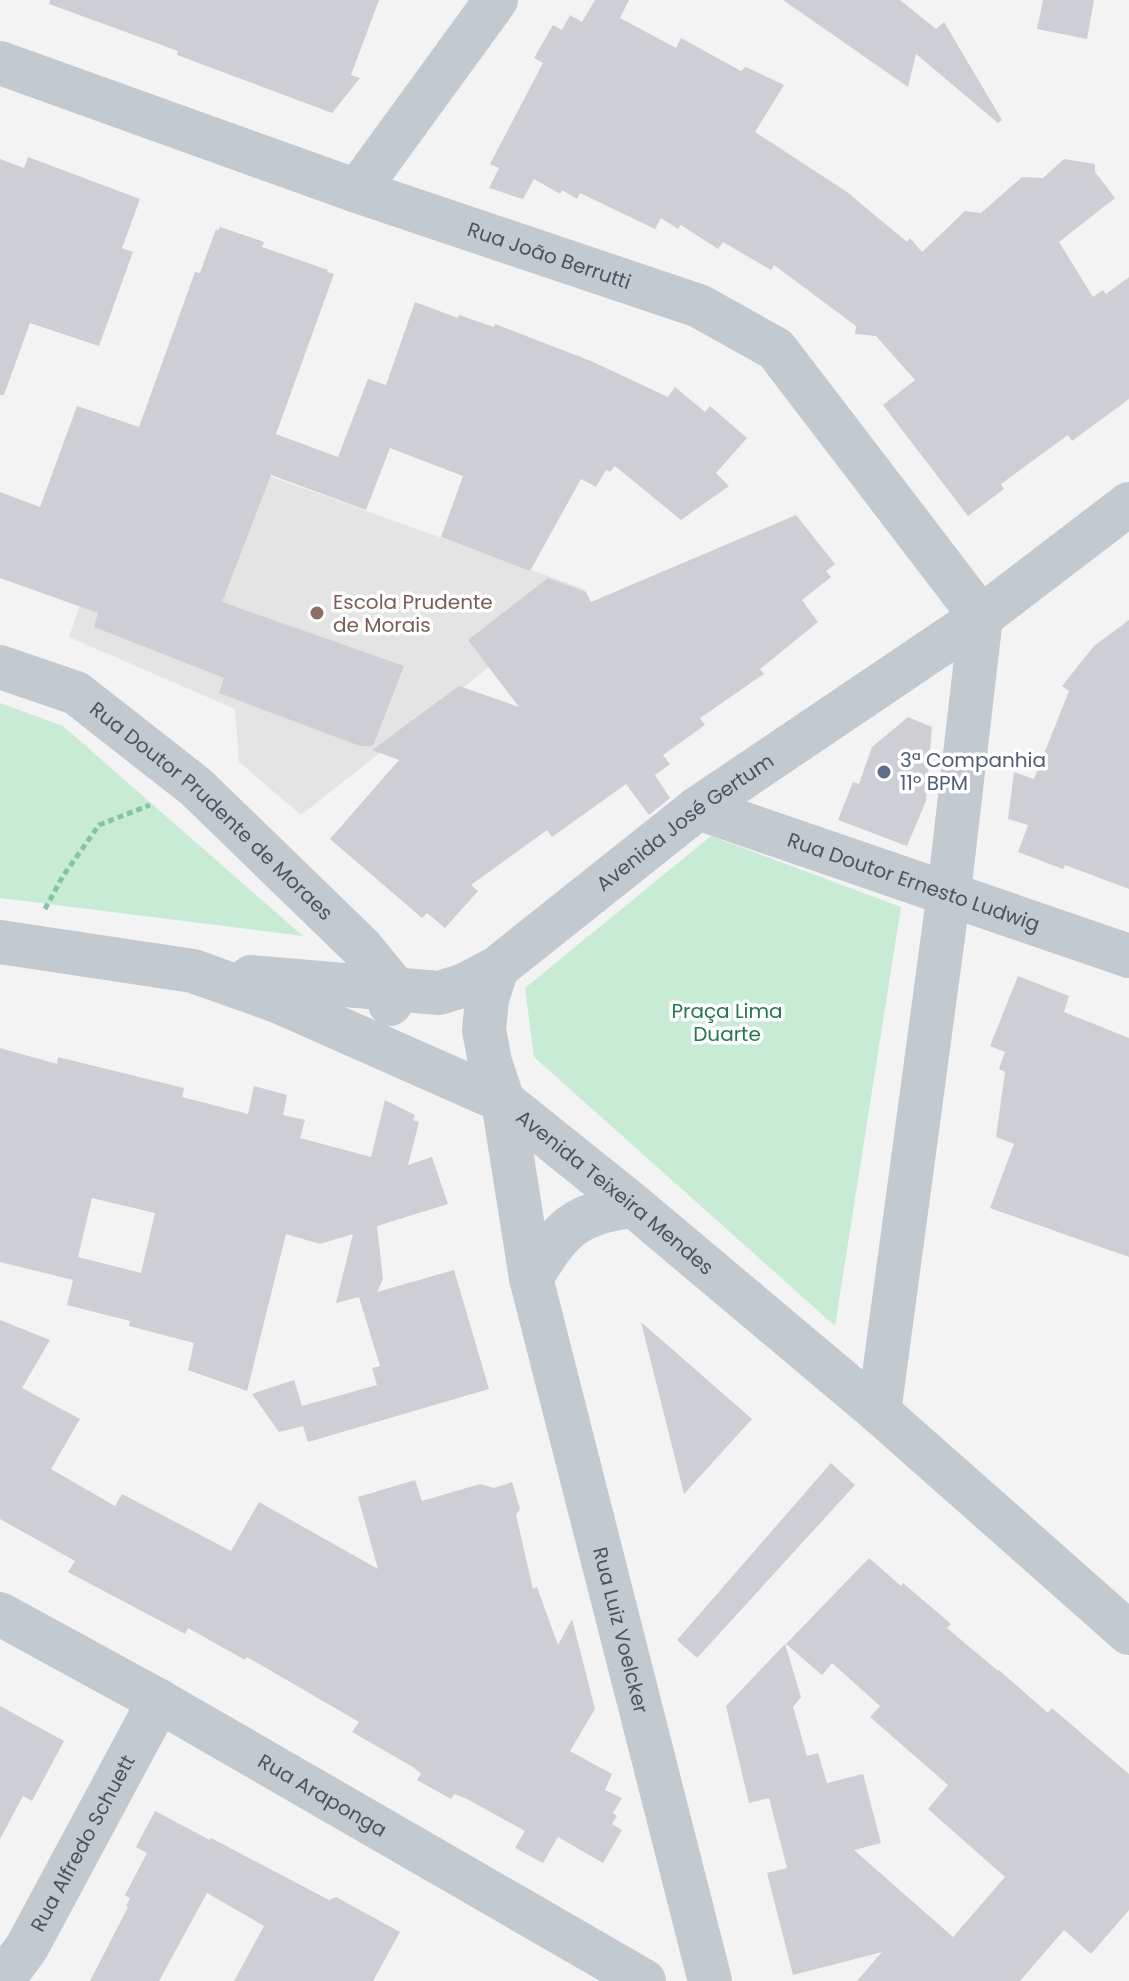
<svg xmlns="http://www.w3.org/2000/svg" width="1129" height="1981" font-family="Poppins,sans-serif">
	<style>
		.education { fill: #e5e4e4 }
		.green { fill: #c8ebd6 }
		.building { fill: #cdcfd4; fill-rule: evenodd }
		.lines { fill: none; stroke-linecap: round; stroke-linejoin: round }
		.path { stroke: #84c5a5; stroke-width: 5; stroke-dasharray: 6 4; stroke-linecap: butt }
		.minor { stroke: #c2c9cf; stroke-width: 44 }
		.education-dot { fill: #8d6e63; stroke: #fff; stroke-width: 3 }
		.service-dot { fill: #5c6f8a; stroke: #fff; stroke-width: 3 }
		.labels { text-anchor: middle; stroke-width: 7; stroke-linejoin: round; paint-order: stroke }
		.street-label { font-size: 20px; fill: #4c555e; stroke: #fff }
		.education-label { font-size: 20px; fill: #785e54; stroke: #fff; text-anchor: start }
		.service-label { font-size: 20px; fill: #4e5e75; stroke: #fff; text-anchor: start }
		.park-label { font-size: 20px; fill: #24784e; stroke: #fff }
	</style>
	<rect width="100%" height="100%" fill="#f4f3f3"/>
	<path class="education" d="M141,430L587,590L301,815L239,762L235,709L69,637Z"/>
	<path class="green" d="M0,703L63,726L303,936L0,898Z
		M711,836L901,907L835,1326L534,1057L525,988Z"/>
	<path class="building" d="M50,0H379L351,75L360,78L332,113L177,55L178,51L49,4Z
		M595,0H629L620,18L676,48L681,38L741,71L746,67L784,85L755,132L847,192L907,242L910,238L922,252L965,211L981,213L1022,177L1043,178L1064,159L1095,164V172L1115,198L1059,242L1093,297L1103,290L1106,294L1129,277V399L1072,441L1068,435L1001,484L1004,489L968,516L883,405L915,380L876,336L855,334L856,326L774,265L771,270L723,242L718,249L681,225L678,229L661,218L655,229L580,193L577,199L562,190L560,194L534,179L523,199L489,188L499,168L490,164L543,63L534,58L553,25L562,30L570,15L582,22Z
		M783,0H900L936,29L944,22L1002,120L998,123L916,54L908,87Z
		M1043,0H1094L1087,39L1037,29Z
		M28,157L140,199L122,248L133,252L99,346L30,323L4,395H0V159L24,168Z
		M220,227L264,242L262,247L328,270L327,272L334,274L276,434L338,457L368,379L386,385L415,302L458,318L459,315L494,327L495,324L591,361L668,397L675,387L705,412L710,406L747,438L716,473L729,486L681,520L615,466L610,472L606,470L596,487L581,479L530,571L441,537L463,476L390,448L366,510L271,475L222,602L404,666L373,746H360L219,693L224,678L94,627L98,613L0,578V492L40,507L77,406L139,427L195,272L200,273L216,229L218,231Z
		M796,515L835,564L826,571L831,577L802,600L818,622L760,669L764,674L700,718L705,725L663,755L670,764L655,775L670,798L649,815L626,784L552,837L547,830L471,885L478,891L445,928L427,913L422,918L330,839L399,760L372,750L459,686L519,707L468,640L548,578L586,592L591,602Z
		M1129,620V889L1065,865L1063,869L1018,852L1028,825L1008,819L1014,772L1034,779L1069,691L1062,686L1094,646Z
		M908,717L932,727L926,801L907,846L838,820L853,782L859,784L872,747Z
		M1018,976L1069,996L1064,1012L1129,1038V1257L990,1208L1014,1144L996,1137L1005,1072L999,1069L1005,1052L990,1046Z
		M0,1048L57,1064L58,1057L184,1088L182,1097L248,1114L254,1086L287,1095L283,1115L305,1120L300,1138L371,1157L385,1100L415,1115L413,1120L419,1122L408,1165L432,1157L448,1204L377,1226L383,1279L377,1292L454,1270L489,1389L308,1442L303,1426L279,1432L252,1394L294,1380L302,1406L377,1385L372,1368L380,1366L359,1297L336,1303L353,1234L320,1244L286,1234L247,1391L188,1370L194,1343L129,1326L130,1321L67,1305L73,1280L0,1262ZM92,1198L155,1213L141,1273L78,1257L77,1261Z
		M0,1320L50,1340L22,1388L80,1419L51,1469L115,1506L122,1494L231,1551L259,1502L378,1569L358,1497L415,1480L422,1501L480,1484L494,1488L512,1482L520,1509L516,1515L533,1589L537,1587L558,1645L572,1619L595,1709L570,1751L612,1774L605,1790L622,1798L613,1813L617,1816L612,1824L622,1830L603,1863L558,1837L543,1863L515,1848L525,1831L467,1799L454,1794L451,1799L417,1780L421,1774L413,1767L352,1732L359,1722L247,1657L245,1660L188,1628L185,1634L68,1572L75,1561L0,1519Z
		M641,1322L752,1419L684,1494Z
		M831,1463L855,1485L697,1658L677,1640Z
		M869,1558L901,1586L903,1583L951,1624L947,1628L998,1671L999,1670L1048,1713L1052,1708L1129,1774V1910L1091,1954L1064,1930L1020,1981H857L882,1952L793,1975L767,1873L787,1868L769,1798L749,1803L726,1706L785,1644L801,1697L793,1707L807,1756L818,1753L827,1783L863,1774L881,1843L854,1850L953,1937L1005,1877L928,1809L948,1785L870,1717L880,1706L832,1663L822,1675L786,1644Z
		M0,1706L64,1741L32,1801L23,1796L0,1839Z
		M155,1811L210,1840L211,1838L329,1900L336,1897L400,1932L373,1981H234L264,1926L207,1893L159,1981H90L128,1907L126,1906L130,1898L125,1895L147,1853L136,1847Z"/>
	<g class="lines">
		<path class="path" d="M45,909L63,876L99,825L150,805"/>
		<g class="minor">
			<path id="s1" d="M0,63L357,191L699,306L776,349L981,617"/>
			<path d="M357,191L496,0"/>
			<path id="s2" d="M0,667L76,693L196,787L361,947L396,990L390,1004"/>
			<path id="s3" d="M698,808L1129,956"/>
			<path id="s4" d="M0,942L193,971L277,1001L503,1101L634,1206L879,1412L1129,1633"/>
			<path id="s5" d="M497,968L487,999L484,1030L490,1062L503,1101L531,1278L710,1981"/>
			<path id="s6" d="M251,977L439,993L465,985L497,968L698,808L981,617L1129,504"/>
			<path d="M531,1278C562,1228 574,1213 634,1206"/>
			<path d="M879,1412L949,892L981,617"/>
			<path id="s7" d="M0,1614L159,1701L644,1981"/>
			<path id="s8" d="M2,1981L27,1947L159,1701"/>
		</g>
	</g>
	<circle class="education-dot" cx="317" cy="613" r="8"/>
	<circle class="service-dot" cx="884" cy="772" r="8"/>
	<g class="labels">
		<g class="street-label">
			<text dy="7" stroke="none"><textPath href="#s1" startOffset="582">Rua João Berrutti</textPath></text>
			<text dy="7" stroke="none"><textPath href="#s2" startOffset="260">Rua Doutor Prudente de Moraes</textPath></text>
			<text dy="7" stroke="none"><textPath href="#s6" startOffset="490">Avenida José Gertum</textPath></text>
			<text dy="7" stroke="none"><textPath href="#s3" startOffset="228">Rua Doutor Ernesto Ludwig</textPath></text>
			<text dy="7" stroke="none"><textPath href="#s4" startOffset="676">Avenida Teixeira Mendes</textPath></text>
			<text dy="7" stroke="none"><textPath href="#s5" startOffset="680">Rua Luiz Voelcker</textPath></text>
			<text dy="7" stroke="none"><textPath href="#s7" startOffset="370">Rua Araponga</textPath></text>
			<text dy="7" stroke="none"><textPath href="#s8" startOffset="160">Rua Alfredo Schuett</textPath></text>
		</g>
		<g class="education-label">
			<text x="333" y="609">Escola Prudente<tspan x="333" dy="23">de Morais</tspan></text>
		</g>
		<g class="service-label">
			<text x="900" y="767">3ª Companhia<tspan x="900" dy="23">11º BPM</tspan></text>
		</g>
		<g class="park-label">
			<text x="727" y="1018">Praça Lima<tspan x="727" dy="23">Duarte</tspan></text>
		</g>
	</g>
</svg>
